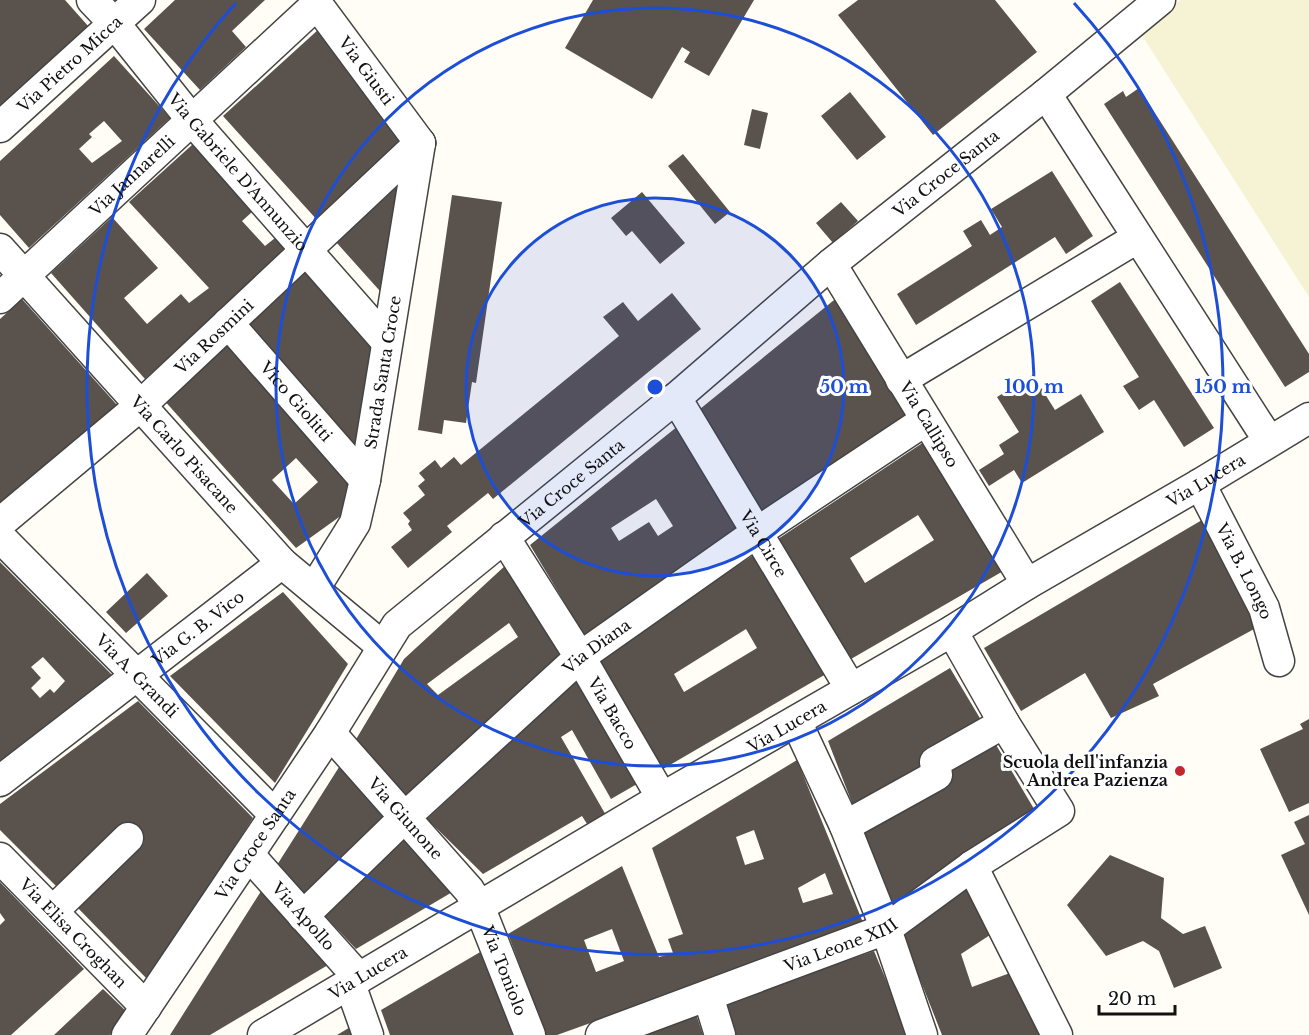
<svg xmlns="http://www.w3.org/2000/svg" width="1309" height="1035" font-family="'Libre Baskerville',serif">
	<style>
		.farmland { fill: #f6f3d4 }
		.building { fill: #5a524d; fill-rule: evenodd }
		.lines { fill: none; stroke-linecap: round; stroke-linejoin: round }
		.minor-casing { stroke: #444; stroke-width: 33 }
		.minor { stroke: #fff; stroke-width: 30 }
		.ring { fill: none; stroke: #1d4ed8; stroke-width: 3 }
		.poi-dot { fill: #c4262e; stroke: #fff; stroke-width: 2 }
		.labels { text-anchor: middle; stroke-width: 6; stroke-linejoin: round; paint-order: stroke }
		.street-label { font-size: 16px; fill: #111; stroke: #fff }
		.poi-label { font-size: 16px; font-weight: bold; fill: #111; stroke: #fff; text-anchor: end }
		.centre { fill: #1d4ed8; stroke: #fff; stroke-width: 3 }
		.ring-label { font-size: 18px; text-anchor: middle; font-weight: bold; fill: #1d4ed8; stroke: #fff; stroke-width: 6; stroke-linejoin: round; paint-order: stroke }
	</style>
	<rect width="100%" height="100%" fill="#fffdf5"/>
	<path class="farmland" d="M1180,0H1309V297L1141,34Z"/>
	<path class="building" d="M0,0H65L97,36L0,125Z
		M175,0H265L232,31L246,47L200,90L144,29Z
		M593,0H754L709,76L684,62L690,52L682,47L652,99L565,48Z
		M858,0H995L1037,52L933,135L838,15Z
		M319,29L410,137L318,221L223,116Z
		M114,56L170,118L29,248L0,215V161ZM104,121L122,141L92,163L79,149L92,137L89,134Z
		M1139,88L1309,354V372L1285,387L1104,104L1123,91L1126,97Z
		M850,92L886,137L857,160L821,116Z
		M752,109L768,113L760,149L744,145Z
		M193,144L252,212L242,221L265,246L275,238L286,250L145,379L51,273L112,217L158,268L124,298L147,324L181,294L189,303L209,288L129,202Z
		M683,154L730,212L715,224L668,166Z
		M1052,171L1093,236L1066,254L1055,237L916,325L897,294L972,246L963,231L981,220L990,235L1002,227L991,209Z
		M400,184L388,300L336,242Z
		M642,192L685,243L660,264L632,231L626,236L611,218Z
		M452,195L502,202L476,383L472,382L466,423L444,420L442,434L418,430Z
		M841,202L858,221L833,243L816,223Z
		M304,270L379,355L363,455L244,326Z
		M1120,282L1214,428L1184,447L1154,400L1139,410L1123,386L1139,377L1091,301Z
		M672,293L701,329L493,499L488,493L447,526L452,532L408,568L391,547L412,530L408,524L410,521L403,513L425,495L418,486L425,480L419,473L435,460L441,468L454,457L461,465L619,336L603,317L623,302L638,321Z
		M839,296L911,414L763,513L700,409Z
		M22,299L117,405L0,510V319Z
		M225,343L348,481L342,515L296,548L163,399ZM296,458L318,482L294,504L272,480Z
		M1033,375L1055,410L1081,394L1104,432L1022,483L1014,470L989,486L979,470L1004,454L999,445L1019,432L997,397Z
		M678,426L740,529L584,635L530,545ZM656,499L673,526L658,536L649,522L619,541L611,528Z
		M927,440L1005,570L851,659L778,539ZM918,515L934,540L865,583L850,558Z
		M1202,520L1245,597L1256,628L1153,684L1159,696L1111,718L1085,673L1021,711L984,648Z
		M755,554L826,674L663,769L598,659ZM746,629L757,648L684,692L674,674Z
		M0,562L116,679L0,766ZM43,657L65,681L54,693L50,689L40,698L31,688L41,678L31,667Z
		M507,564L561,657L410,800L355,741L404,659ZM509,623L518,637L438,695L427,684Z
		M147,573L168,596L126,633L106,612Z
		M283,592L348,664L275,783L170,676Z
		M950,668L984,725L934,762L854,808L828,741Z
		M576,681L637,784L611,799L572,730L561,737L607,817L589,827L582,816L483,874L427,819Z
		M138,701L253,818L148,980L76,906L144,842L128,825L60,890L0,830V804Z
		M1309,719V803L1289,812L1260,749L1303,729L1300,724Z
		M992,738L1040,819L901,907L891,903L864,833L949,783L940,768Z
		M797,760L864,925L557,1035H546L508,934L622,866L659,957L673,953L668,939L683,934L652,848ZM754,830L764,859L745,865L736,837ZM825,873L833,894L803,903L798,888ZM612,929L624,961L596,972L584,940Z
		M341,764L390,819L307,897L277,865Z
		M1309,815V915L1281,855L1305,844L1294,822Z
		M406,838L454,891L356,949L324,915Z
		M1110,855L1164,878L1161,918L1183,934L1205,926L1222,968L1174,988L1159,951L1143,941L1106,956L1067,905Z
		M0,882L84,969L11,1035H0V925L5,920L0,913Z
		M965,886L990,935L961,954L972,987L1010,973L1043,1035H942L903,936Z
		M263,888L333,962L210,1035H170Z
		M482,951L513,1035H390L381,1010Z
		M874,951L909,1035H736L725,1004Z
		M103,989L127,1012L110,1035H54Z
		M696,1014L703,1035H638Z
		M352,1026L355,1035H337Z"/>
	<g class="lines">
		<defs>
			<g id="minor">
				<path id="s1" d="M92,0L115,24L191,119L387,342"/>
				<path id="s2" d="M314,0L420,143"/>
				<path d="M1046,94L1269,441"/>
				<path id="s3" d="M0,127L140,0"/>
				<path id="s4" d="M0,249L282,563L383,647"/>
				<path id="s5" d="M831,264L1027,584"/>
				<path id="s6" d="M0,298L317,4"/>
				<path id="s7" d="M228,323L365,480"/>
				<path d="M901,380L1137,238"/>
				<path id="s8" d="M676,398L851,689"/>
				<path id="s9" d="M1200,484L1264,608L1279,661"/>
				<path id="s10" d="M0,523L141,405L420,143"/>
				<path id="s11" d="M0,537L275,815"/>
				<path id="s12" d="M504,537L580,657L662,798"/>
				<path id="s13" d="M314,589L355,523L365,480L420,143"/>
				<path d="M796,721L845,826L886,929L922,1035"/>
				<path id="s14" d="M330,733L469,890L479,906L530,1035"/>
				<path id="s15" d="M0,781L282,563"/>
				<path d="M845,826L937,775L935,762L1004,723"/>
				<path id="s16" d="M249,855L359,978"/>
				<path id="s17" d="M0,858L146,1007"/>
				<path d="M972,866L1057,1035"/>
				<path d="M53,911L128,838"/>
				<path id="s18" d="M303,916L405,817L580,657L756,533L926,420"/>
				<path d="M350,984L368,1035"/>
				<path d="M708,996L720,1035"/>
				<path id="s19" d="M127,1035L330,733L397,625L676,398L831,264L1046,94L1160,0"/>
				<path id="s20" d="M263,1035L662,798L952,631L1027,584L1200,484L1309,418"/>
				<path id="s21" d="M601,1035L886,929L972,866L1059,811L1004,723L952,631"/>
			</g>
		</defs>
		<use href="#minor" class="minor-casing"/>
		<use href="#minor" class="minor"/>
	</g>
	<circle cx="655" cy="387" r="189" fill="#1d4ed8" fill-opacity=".12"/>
	<g class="ring">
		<circle cx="655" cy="387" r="189"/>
		<circle cx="655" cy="387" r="379"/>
		<path d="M1074 3A568 568 0 1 1 236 3"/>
	</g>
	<circle class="poi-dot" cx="1180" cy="771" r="6"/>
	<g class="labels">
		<g class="street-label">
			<text dy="6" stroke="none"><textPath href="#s3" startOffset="94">Via Pietro Micca</textPath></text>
			<text dy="6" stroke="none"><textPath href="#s2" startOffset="88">Via Giusti</textPath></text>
			<text dy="6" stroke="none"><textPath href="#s1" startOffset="226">Via Gabriele D'Annunzio</textPath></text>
			<text dy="6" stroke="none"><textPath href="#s19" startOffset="1202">Via Croce Santa</textPath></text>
			<text dy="6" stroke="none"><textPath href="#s6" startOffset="180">Via Jannarelli</textPath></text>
			<text dy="6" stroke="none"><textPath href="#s10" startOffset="284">Via Rosmini</textPath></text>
			<text dy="6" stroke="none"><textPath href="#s13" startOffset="231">Strada Santa Croce</textPath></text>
			<text dy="6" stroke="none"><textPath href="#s7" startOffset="104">Vico Giolitti</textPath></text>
			<text dy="6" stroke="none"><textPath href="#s5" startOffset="188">Via Callipso</textPath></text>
			<text dy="6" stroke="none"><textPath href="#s4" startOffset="276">Via Carlo Pisacane</textPath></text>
			<text dy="6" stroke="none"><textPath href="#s20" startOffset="1094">Via Lucera</textPath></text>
			<text dy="6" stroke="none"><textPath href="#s19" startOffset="716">Via Croce Santa</textPath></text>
			<text dy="6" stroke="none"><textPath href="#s8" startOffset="170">Via Circe</textPath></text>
			<text dy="6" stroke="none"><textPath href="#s9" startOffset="98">Via B. Longo</textPath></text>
			<text dy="6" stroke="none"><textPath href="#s15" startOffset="250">Via G. B. Vico</textPath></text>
			<text dy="6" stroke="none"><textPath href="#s18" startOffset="399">Via Diana</textPath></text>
			<text dy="6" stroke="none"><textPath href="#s11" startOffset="195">Via A. Grandi</textPath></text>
			<text dy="6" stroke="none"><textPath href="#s12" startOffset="207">Via Bacco</textPath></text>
			<text dy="6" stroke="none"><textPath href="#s20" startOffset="608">Via Lucera</textPath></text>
			<text dy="6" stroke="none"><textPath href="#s14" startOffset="114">Via Giunone</textPath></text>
			<text dy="6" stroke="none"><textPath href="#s19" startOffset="230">Via Croce Santa</textPath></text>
			<text dy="6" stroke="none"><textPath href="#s16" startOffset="82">Via Apollo</textPath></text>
			<text dy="6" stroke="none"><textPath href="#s17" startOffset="105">Via Elisa Croghan</textPath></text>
			<text dy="6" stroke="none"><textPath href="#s21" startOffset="256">Via Leone XIII</textPath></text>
			<text dy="6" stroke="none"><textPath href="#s14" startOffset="298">Via Toniolo</textPath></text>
			<text dy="6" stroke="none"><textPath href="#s20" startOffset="122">Via Lucera</textPath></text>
		</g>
		<g class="poi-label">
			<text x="1168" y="768">Scuola dell'infanzia<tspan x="1168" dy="18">Andrea Pazienza</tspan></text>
		</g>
	</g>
	<circle cx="655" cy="387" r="9" class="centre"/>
	<g class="ring-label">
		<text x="844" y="393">50 m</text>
		<text x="1034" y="393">100 m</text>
		<text x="1223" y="393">150 m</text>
	</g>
	<path d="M1099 1005v9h76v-9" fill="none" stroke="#111111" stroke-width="3"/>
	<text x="1108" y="1005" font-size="18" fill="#111111" stroke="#ffffff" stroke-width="4.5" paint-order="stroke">20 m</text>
</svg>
